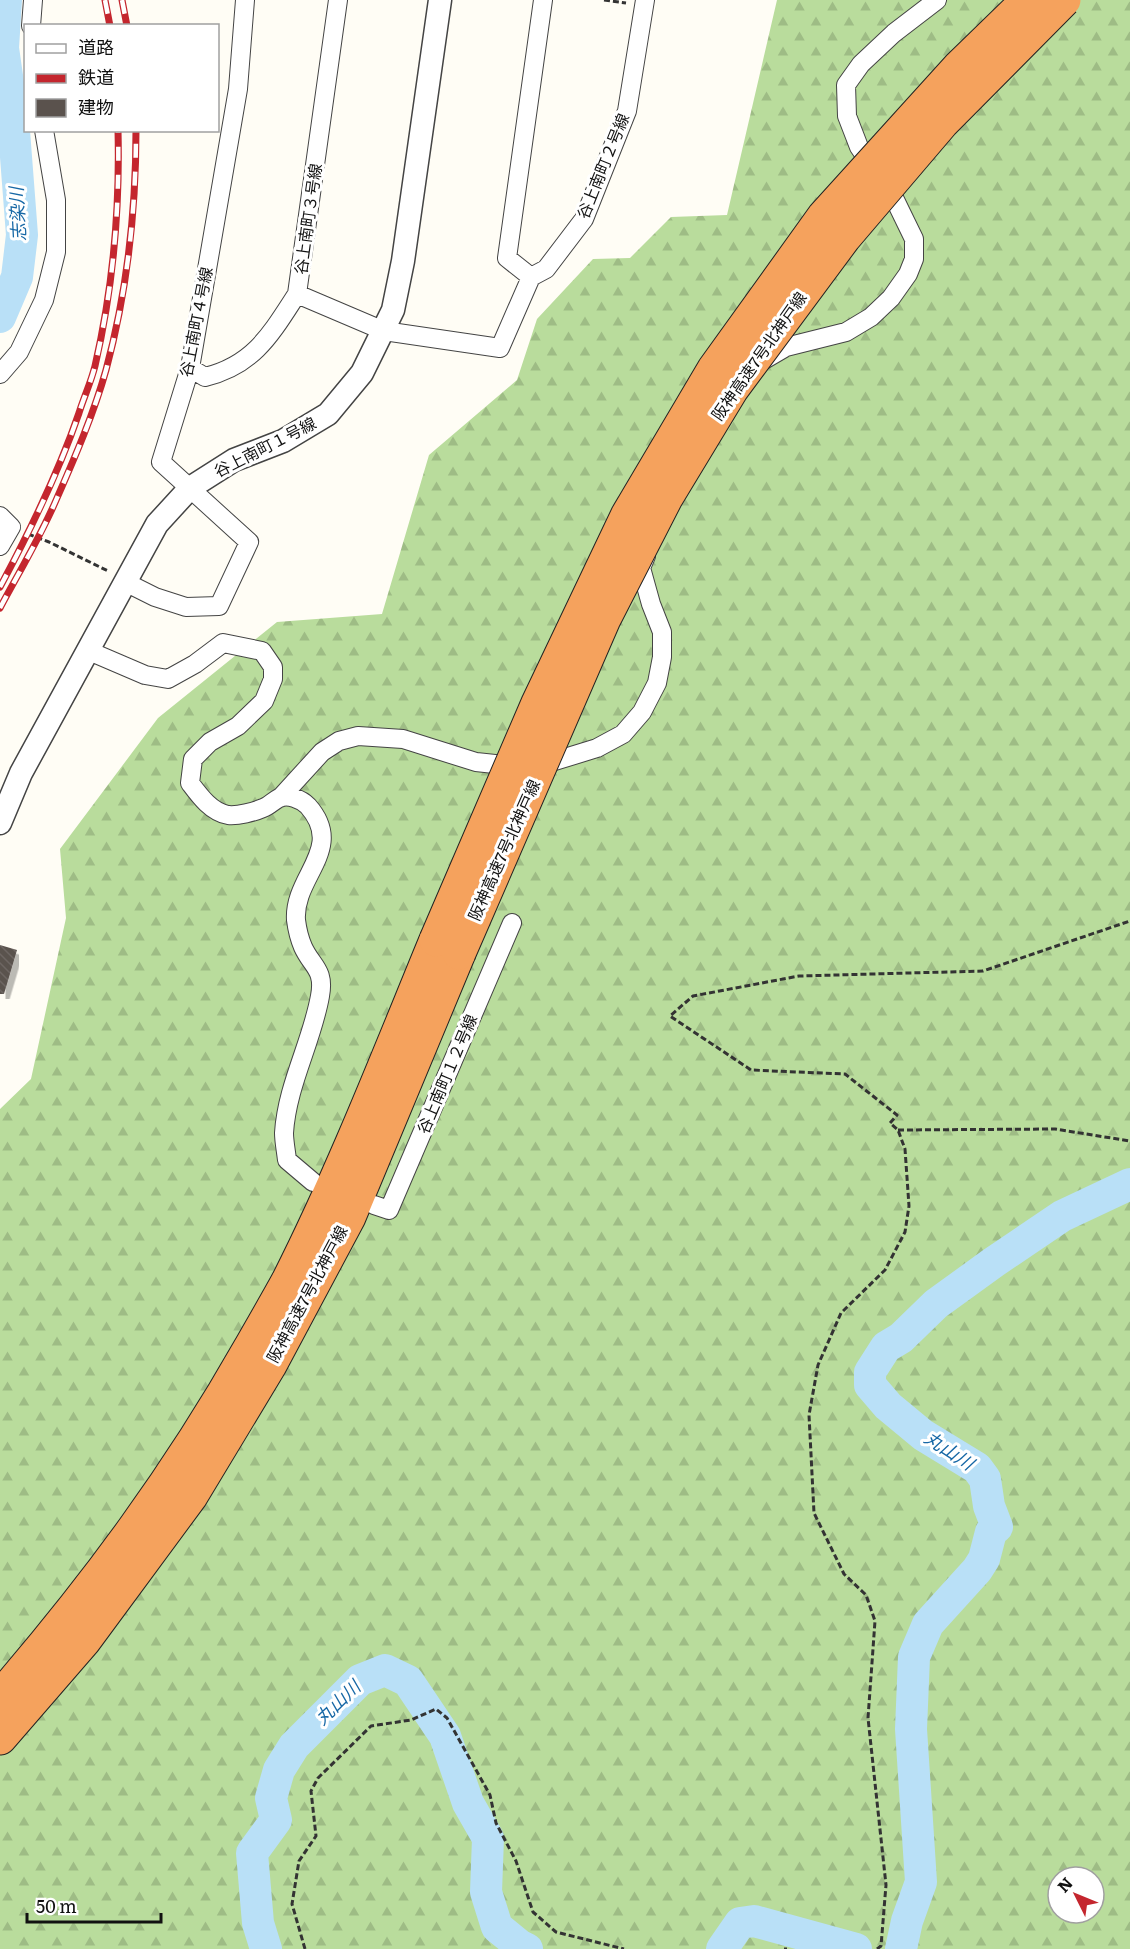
<svg xmlns="http://www.w3.org/2000/svg" width="1130" height="1949" font-family="Literata,'Noto Sans JP',serif">
	<style>
		.forest { fill: url(#forest-firs); fill-rule: evenodd }
		.lines { fill: none; stroke-linecap: round; stroke-linejoin: round }
		.river { stroke: #b9e0f7; stroke-width: 32 }
		.building { fill: url(#building-back-hatch); filter: url(#shadow) }
		.minor-casing { stroke: #444; stroke-width: 20 }
		.tertiary-casing { stroke: #444; stroke-width: 25 }
		.motorway-casing { stroke: #222; stroke-width: 35 }
		.path { stroke: #333; stroke-width: 3; stroke-dasharray: 6 3; stroke-linecap: butt }
		.minor { stroke: #fff; stroke-width: 18 }
		.tertiary { stroke: #fff; stroke-width: 22 }
		.motorway { stroke: #f5a25d; stroke-width: 33 }
		.rail-casing { stroke: #c4262e; stroke-width: 7 }
		.rail { stroke: #fff; stroke-width: 4.5; stroke-dasharray: 14; stroke-linecap: butt }
		.motorway-bridge-casing { stroke: #222; stroke-width: 35; stroke-linecap: butt }
		.motorway-bridge { stroke: #f5a25d; stroke-width: 33 }
		.labels { text-anchor: middle; stroke-width: 6; stroke-linejoin: round; paint-order: stroke }
		.street-label { font-size: 16px; fill: #111; stroke: #fff }
		.water-label { font-size: 18px; font-style: italic; fill: #1768a6; stroke: #fff }
	</style>
	<defs>
		<pattern id="forest-firs" width="22" height="20" patternUnits="userSpaceOnUse" patternTransform="scale(1.5)"><rect width="22" height="20" fill="#b9dc9c"/><path d="M5 1l3.5 6h-7zM16 11l3.5 6h-7z" fill="#9ebc85"/></pattern>
		<pattern id="building-back-hatch" width="6" height="6" patternUnits="userSpaceOnUse" patternTransform="scale(1.5)"><rect width="6" height="6" fill="#5a524d"/><path d="M-1 5l2 2M0 0l6 6M5-1l2 2" fill="none" stroke="#6d6662"/></pattern>
		<filter id="shadow"><feDropShadow dx="5.5" dy="5.5" stdDeviation="0" flood-color="#0004"/></filter>
	</defs>
	<rect width="100%" height="100%" fill="#fffdf5"/>
	<path class="forest" d="M777,0H1130V1949H0V1109L31,1079L66,918L60,849L158,718L277,622L382,614L429,455L517,380L537,319L593,259L630,258L671,217L727,215ZM1058,1877H1094V1913H1058Z"/>
	<g class="lines">
		<path class="river" d="M0,317L17,277L22,235L13,118L3,48L6,0
			M266,1949L258,1923L252,1853L276,1820L271,1798L279,1770L294,1746L360,1680L385,1670L408,1681L445,1736L468,1803L488,1838L486,1892L497,1927L519,1945L527,1949
			M722,1949L740,1923L754,1921L856,1949
			M901,1949L907,1921L921,1882L911,1729L914,1657L928,1624L977,1570L984,1559L991,1532L997,1527L989,1506L985,1479L977,1468L923,1435L888,1406L870,1385V1372L886,1347L901,1338L936,1304L994,1262L1062,1216L1130,1184"/>
	</g>
	<path class="building" d="M0,945L17,950L4,994H0Z"/>
	<g class="lines">
		<defs>
			<path id="minor" d="M31,26L33,0
				M531,277L507,258L543,0
				M297,294L384,331L500,348L531,277L546,269L584,219L627,111L645,0
				M762,361L786,347L846,332L871,317L891,298L908,274L914,259V239L895,200L859,147L847,116L846,85L861,64L894,33L937,0
				M190,368L205,377C254,365 271,334 297,294L338,0
				M0,374L19,352L44,300L56,252V200L44,130
				M0,516L11,527L0,546
				M125,582L155,597L186,607L219,606L249,542L161,462L190,368L238,89L245,0
				M89,651L145,675L168,679L195,664L223,643L262,651L273,667V679L264,701L238,726L210,742L193,759L190,783C199,795 211,812 228,815C238,816 254,812 263,808C269,806 273,801 279,798C288,794 301,799 308,806C346,849 293,876 296,920C297,928 300,940 303,947C312,967 325,969 320,996C312,1042 287,1085 284,1133C284,1141 286,1151 287,1160L313,1182
				M280,798L322,752L339,741L358,736L403,739L476,762L532,768L597,748L623,734L642,712L657,683L662,657V632L651,604L641,568L646,556
				M374,1205L389,1210L512,923"/>
			<path id="tertiary" d="M0,823L21,773L157,524L190,488L234,460L283,441L328,414L362,373L393,310L403,261L440,0"/>
			<path id="motorway" d="M0,1697C96,1586 178,1475 250,1348C263,1325 276,1303 288,1281C344,1170 389,1054 436,940
				M0,1738L84,1641L191,1496L270,1365L349,1217L459,953"/>
		</defs>
		<use href="#minor" class="minor-casing"/>
		<use href="#tertiary" class="tertiary-casing"/>
		<use href="#motorway" class="motorway-casing"/>
		<path class="path" d="M604,0L626,3
			M28,534L49,542L108,571
			M898,1130L1055,1129L1130,1141
			M305,1949L292,1904L299,1861L316,1836L311,1791L318,1778L371,1726L411,1720L436,1709L447,1718L490,1795L496,1823L516,1861L533,1912L556,1932L624,1949
			M784,1949H787
			M877,1949L881,1946L886,1885L868,1718L875,1621L866,1595L844,1574L814,1513L809,1415L818,1365L841,1313L885,1270L905,1232L909,1206L905,1149L898,1130L890,1123L897,1115L845,1074L751,1070L670,1016L693,996L799,976L983,971L1130,921"/>
		<use href="#minor" class="minor"/>
		<use href="#tertiary" class="tertiary"/>
		<use href="#motorway" class="motorway"/>
		<defs>
			<path id="rail" d="M105,0L110,26
				M122,0L127,26
				M0,587C30,531 58,474 79,413C84,397 91,382 95,366C113,288 120,210 118,130
				M0,608C19,572 41,536 57,498C75,457 94,413 106,370C127,292 136,212 136,130"/>
		</defs>
		<use href="#rail" class="rail-casing"/>
		<use href="#rail" class="rail"/>
		<defs>
			<path id="motorway-bridge" d="M436,940L538,703L627,516L714,369L824,216L959,67L1028,0
				M459,953L604,619L666,498L732,389L844,238L942,123L1064,0"/>
		</defs>
		<use href="#motorway-bridge" class="motorway-bridge-casing"/>
		<use href="#motorway-bridge" class="motorway-bridge"/>
	</g>
	<g class="labels">
		<g class="street-label">
			<text transform="translate(603 166) rotate(-68)" y="6">谷上南町２号線</text>
			<text transform="translate(308 219) rotate(-82)" y="6">谷上南町３号線</text>
			<text transform="translate(196 322) rotate(-79)" y="6">谷上南町４号線</text>
			<text transform="translate(759 356) rotate(-55)" y="6">阪神高速7号北神戸線</text>
			<text transform="translate(265 447) rotate(-27)" y="6">谷上南町１号線</text>
			<text transform="translate(504 850) rotate(-66)" y="6">阪神高速7号北神戸線</text>
			<text transform="translate(447 1074) rotate(-67)" y="6">谷上南町１２号線</text>
			<text transform="translate(307 1294) rotate(-62)" y="6">阪神高速7号北神戸線</text>
		</g>
		<g class="water-label">
			<text transform="translate(18 214) rotate(-93)" y="6">志染川</text>
			<text transform="translate(949 1451) rotate(33)" y="6">丸山川</text>
			<text transform="translate(338 1703) rotate(-44)" y="6">丸山川</text>
		</g>
	</g>
	<rect x="24" y="24" width="195" height="108" fill="#ffffff" stroke="#a0a0a0" stroke-width="1.5"/>
	<rect x="36" y="44" width="30" height="9" fill="#ffffff" stroke="#a0a0a0" stroke-width="1.5"/>
	<text x="78" y="54" font-size="18" fill="#111111">道路</text>
	<rect x="36" y="74" width="30" height="9" fill="#c4262e" stroke="#a0a0a0" stroke-width="1.5"/>
	<text x="78" y="84" font-size="18" fill="#111111">鉄道</text>
	<rect x="36" y="99" width="30" height="18" fill="#5a524d" stroke="#a0a0a0" stroke-width="1.5"/>
	<text x="78" y="114" font-size="18" fill="#111111">建物</text>
	<g transform="translate(1076 1895) rotate(313)"><circle r="28" fill="#ffffff" stroke="#a0a0a0" stroke-width="1.5"/>
	<path d="M0-4.5L10 22L0 15L-10 22Z" fill="#c4262e"/>
	<text y="-9" font-size="16" font-weight="bold" text-anchor="middle" fill="#111111">N</text>
	</g>
	<path d="M27 1913v9h134v-9" fill="none" stroke="#111111" stroke-width="3"/>
	<text x="36" y="1913" font-size="18" fill="#111111" stroke="#ffffff" stroke-width="4.5" paint-order="stroke">50 m</text>
</svg>
